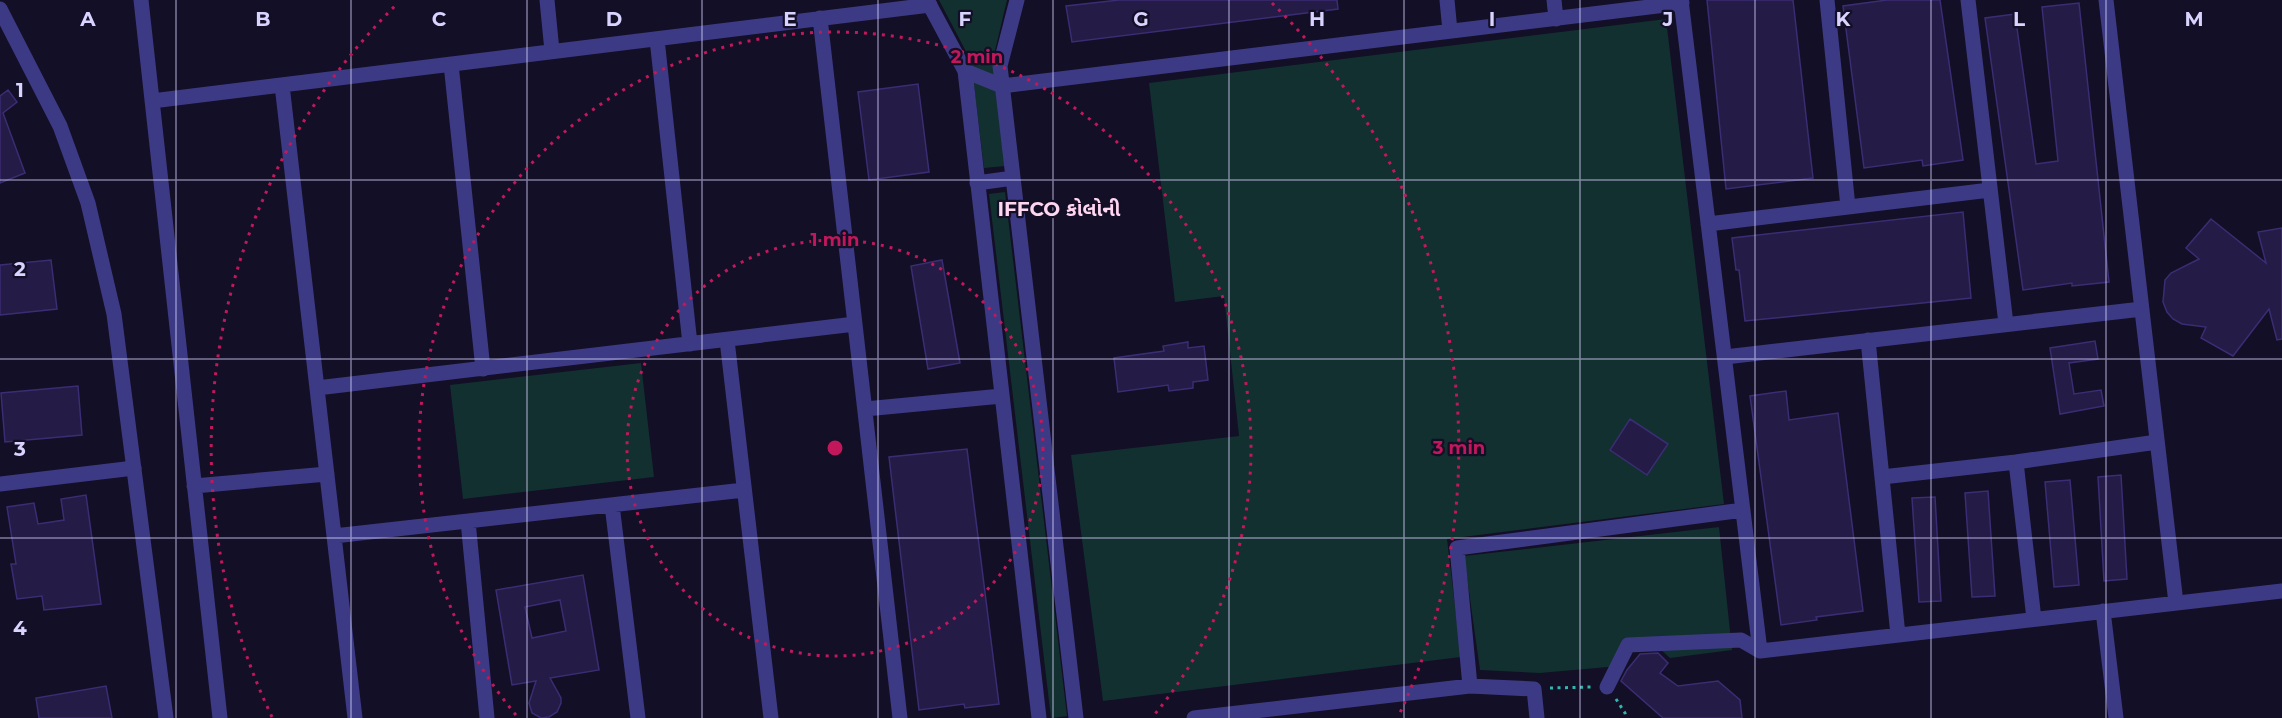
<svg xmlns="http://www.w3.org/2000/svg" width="2282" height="718" font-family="Montserrat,'Noto Sans Gujarati',sans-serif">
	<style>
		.green { fill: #12302f }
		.building { fill: #241b47; stroke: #3b2d73; stroke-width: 1.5; fill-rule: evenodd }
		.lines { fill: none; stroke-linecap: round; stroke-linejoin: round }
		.path { stroke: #2fb8b0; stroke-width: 3; stroke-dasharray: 3 4.5; stroke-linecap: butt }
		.minor { stroke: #3d3a85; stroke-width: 15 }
		.tertiary { stroke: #3d3a85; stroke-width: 15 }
		.grid { fill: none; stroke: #d9d4ff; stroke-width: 1.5; stroke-opacity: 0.55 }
		.ring { fill: none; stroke: #c2185b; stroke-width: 3; stroke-dasharray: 3 6 }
		.labels { text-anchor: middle; stroke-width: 4.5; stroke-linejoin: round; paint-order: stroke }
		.quarter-label { font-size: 20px; font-weight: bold; fill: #ffd6f0; stroke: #130f26 }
		.grid-label { font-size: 20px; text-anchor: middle; font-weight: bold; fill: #d9d4ff; stroke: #130f26; stroke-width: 4.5; stroke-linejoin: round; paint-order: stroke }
		.centre { fill: #c2185b; stroke: #130f26; stroke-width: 3 }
		.ring-label { font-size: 18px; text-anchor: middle; font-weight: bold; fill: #c2185b; stroke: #130f26; stroke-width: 4.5; stroke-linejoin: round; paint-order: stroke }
	</style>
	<rect width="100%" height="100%" fill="#130f26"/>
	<path class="green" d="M939,0H1007L993,59L1005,166L984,168L971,61Z
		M1666,19L1724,504L1447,539L1461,657L1103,701L1071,455L1239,436L1224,296L1175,302L1149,83Z
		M1005,192L1067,716L1051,718L989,194Z
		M641,363L654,477L463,499L450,385Z
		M1719,527L1732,650L1670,658L1647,637L1619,666L1540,673L1480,670L1464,556Z"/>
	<path class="building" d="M1119,0H1337L1338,9L1072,42L1066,6Z
		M1707,0H1793L1813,178L1726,189Z
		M1887,0H1940L1963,160L1923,166L1922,160L1864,168L1843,6Z
		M2079,3L2109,282L2072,286V283L2023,290L1985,18L2015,14L2036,164L2058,161L2042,7Z
		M918,84L929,172L869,180L858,92Z
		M8,90L17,102L3,113L25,173L0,183V96Z
		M1963,212L1971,298L1745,321L1739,270H1736L1732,238Z
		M2211,219L2266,263L2258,232L2282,228V339L2277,340L2269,309L2233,356L2201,338L2206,327L2182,324L2173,319L2167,312L2163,302L2165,280L2171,273L2199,259L2186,248Z
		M51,260L57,309L0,315V265Z
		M942,260L960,363L928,369L911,266Z
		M2095,341L2098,359L2069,363L2074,394L2101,390L2104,406L2060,414L2050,348Z
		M1188,342V348L1204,346L1208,380L1193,382V388L1169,391L1168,385L1118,392L1114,358L1164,351L1163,346Z
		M78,386L82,435L5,442L1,393Z
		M1786,391L1789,420L1838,413L1863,611L1816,617L1817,620L1781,625L1750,396Z
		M1630,419L1668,444L1647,475L1610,450Z
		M967,449L999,704L965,708L964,704L919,710L889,457Z
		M2121,475L2127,579L2104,581L2098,477Z
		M2070,480L2079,585L2054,587L2045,482Z
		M1988,491L1995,596L1972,597L1965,493Z
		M86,495L101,604L44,610L42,596L17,599L11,564H16L7,507L34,503L38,524L64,520L61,499Z
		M1935,497L1941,601L1919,602L1912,498Z
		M583,575L599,670L550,678L561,698V703L557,712L549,717L541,718L532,713L529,703L536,681L512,685L496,590ZM560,600L566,631L532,638L525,607Z
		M1658,653L1668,663L1660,673L1678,686L1718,681L1740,700L1742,718H1663L1621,681L1627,670L1640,654Z
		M106,686L112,718H39L36,698Z"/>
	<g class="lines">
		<path class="path" d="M1550,688L1592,687
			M1616,699L1625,713L1626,718"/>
		<path class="minor" d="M141,0L220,718
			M547,0L552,51
			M927,0L965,71L1039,718
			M1017,0L1000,66L1076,718
			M1447,0L1450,31
			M1554,0L1556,19
			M1681,0L1760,651
			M1827,0L1848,207
			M1968,0L2006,324
			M2106,0L2176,603
			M820,18L900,718
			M657,39L690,344
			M451,64L483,369
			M965,71L1002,86L1682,3
			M282,85L355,718
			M152,101L930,5
			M977,183L1013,178
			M1708,224L1990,190
			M727,340L771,718
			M1868,340L1898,635
			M1725,357L2142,309
			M317,388L855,324
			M865,409L1002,396
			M2016,462L2034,619
			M1882,477L2016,462L2157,442
			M0,484L134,468
			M194,486L327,474
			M612,505L638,718
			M468,521L487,718
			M334,536L744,490
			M2103,611L2116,718
			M1470,686L1457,548L1743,510
			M1607,687L1628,645L1741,640L1760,651L2282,591
			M1194,718L1470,686L1534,689L1537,718"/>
		<path class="tertiary" d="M0,9L60,126L88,203L114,314L166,718"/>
	</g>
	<path class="grid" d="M176,0V718M351,0V718M527,0V718M702,0V718M878,0V718M1053,0V718M1229,0V718M1404,0V718M1580,0V718M1755,0V718M1931,0V718M2106,0V718M0,180H2282M0,359H2282M0,538H2282"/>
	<g class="ring">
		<circle cx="835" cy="448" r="208"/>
		<path d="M516 715A416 416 0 1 1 1154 715"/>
		<path d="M272 717A624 624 0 0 1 398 3M1272 3A624 624 0 0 1 1398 717"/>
	</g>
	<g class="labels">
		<g class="quarter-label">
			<text x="1059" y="216">IFFCO કોલોની</text>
		</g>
	</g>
	<g class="grid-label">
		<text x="88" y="26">A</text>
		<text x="263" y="26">B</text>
		<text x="439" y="26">C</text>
		<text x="614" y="26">D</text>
		<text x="790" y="26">E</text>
		<text x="965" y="26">F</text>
		<text x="1141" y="26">G</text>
		<text x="1317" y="26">H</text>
		<text x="1492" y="26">I</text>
		<text x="1668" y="26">J</text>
		<text x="1843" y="26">K</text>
		<text x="2019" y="26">L</text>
		<text x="2194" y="26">M</text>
		<text x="20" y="97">1</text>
		<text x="20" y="276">2</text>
		<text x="20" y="456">3</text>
		<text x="20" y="635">4</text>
	</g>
	<circle cx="835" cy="448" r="9" class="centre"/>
	<g class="ring-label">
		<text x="977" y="63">2 min</text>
		<text x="835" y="246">1 min</text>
		<text x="1459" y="454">3 min</text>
	</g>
</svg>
